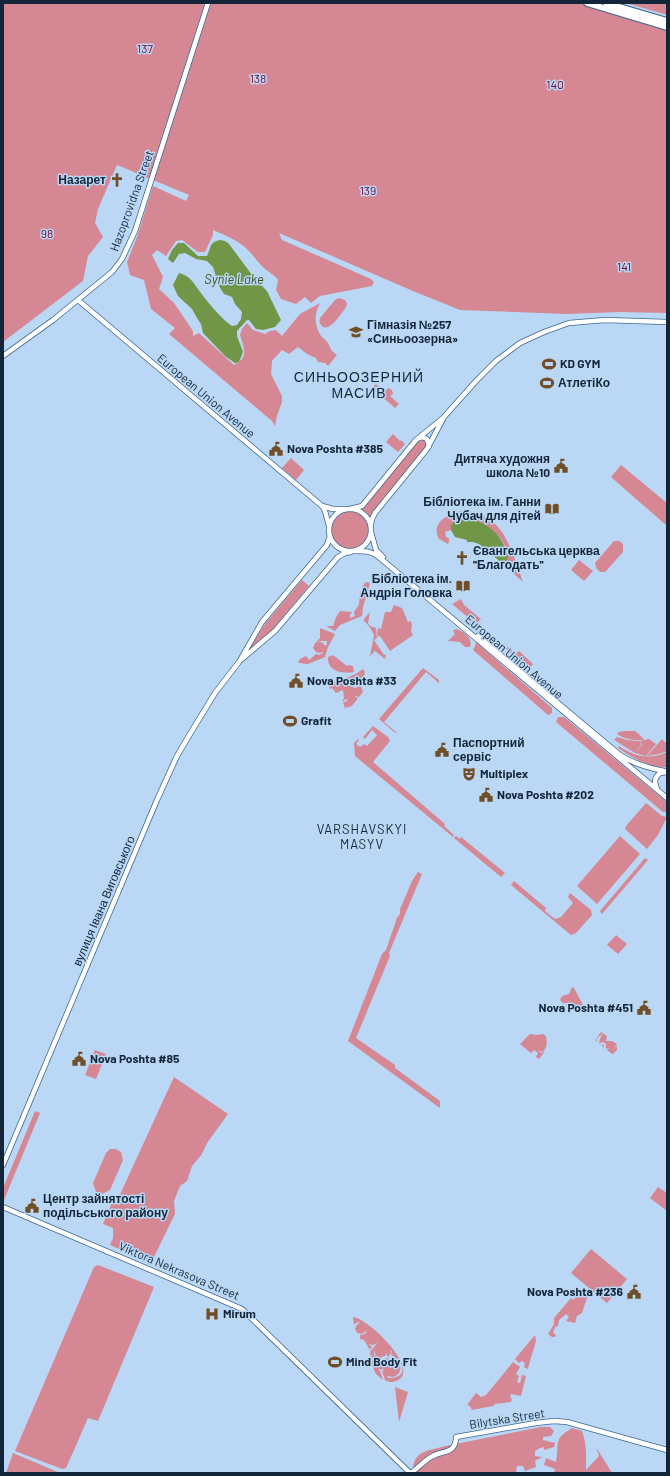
<svg xmlns="http://www.w3.org/2000/svg" width="670" height="1476" font-family="Barlow,sans-serif">
	<style>
		.green { fill: #d58793 }
		.water { fill: #729647 }
		.lines { fill: none; stroke-linecap: round; stroke-linejoin: round }
		.secondary-casing { stroke: #3b6894; stroke-width: 6 }
		.primary-casing { stroke: #3b6894; stroke-width: 8 }
		.secondary { stroke: #fff; stroke-width: 4.5 }
		.primary { stroke: #fff; stroke-width: 5.5 }
		.labels { text-anchor: middle; stroke-width: 3; stroke-linejoin: round; paint-order: stroke }
		.park-label { font-size: 12px; fill: #74002b; stroke: #bad7f5 }
		.poi-label { font-size: 12px; font-weight: bold; fill: #132639; stroke: #bad7f5; text-anchor: start }
		.street-label { font-size: 12px; fill: #132639; stroke: #bad7f5 }
		.water-label { font-size: 13px; font-style: italic; fill: #3a521b; stroke: #bad7f5 }
		.neighbourhood-label { font-size: 13px; letter-spacing: 1px; fill: #132639; stroke: #bad7f5 }
		.quarter-label { font-size: 14px; letter-spacing: 1px; fill: #132639; stroke: #bad7f5 }
	</style>
	<rect width="100%" height="100%" fill="#bad7f5"/>
	<path class="green" d="M3,3H587L667,27V313L620,312L567,314L460,310L413,291L279,233L282,240L371,279L374,282L372,286L320,296L311,303L305,297L296,304L281,299L276,290L278,280C275,275 268,272 264,268C258,263 254,256 249,251C240,241 225,235 213,230V235L205,252H198L182,240L176,241L166,256L157,250L152,255L163,277L159,289L174,303L193,331V336L199,333L234,365C249,358 244,348 240,335L242,329L247,323L253,330L265,334L270,331L276,330L282,336L300,314L320,303C314,314 314,325 321,336C323,338 326,340 328,343C331,349 330,350 337,355L328,366L325,363L318,362L316,358L307,354L298,347L289,354L282,350L272,361L271,374L282,396V402L277,416L275,426L272,421L169,334L175,328L151,309L144,280L130,275L127,262L137,237L153,186L186,201L189,195L117,165L98,209L95,223L103,237L88,256L83,281L3,342Z
		M626,3H667V15Z
		M339,298L345,300L347,304L346,307C342,312 331,331 323,327C320,325 319,322 320,318L335,300Z
		M376,384L385,392L388,388L392,390L393,394L390,396L399,404L395,408L372,388Z
		M393,434L400,441L401,440L405,444L398,452L386,442Z
		M421,439L425,440L428,447L370,517L366,512L362,510L410,450Z
		M291,458L304,470L296,480L282,468Z
		M621,465L667,503V526L611,477Z
		M462,511C504,512 511,550 523,582L503,564L506,562C511,539 489,526 471,519L451,525V530L445,532L446,537L449,538V541L448,544L439,539C430,523 449,513 462,511Z
		M331 530a19 19 0 1 1 38 0a19 19 0 1 1-38 0Z
		M614,541H619L623,544V552L607,570L605,572H600L596,568L595,563Z
		M579,560L593,571L584,581L571,570Z
		M302,580L309,586L272,630L253,648L251,646L265,624Z
		M366,582L370,583L363,607L362,616L340,625L335,631L326,626H333L336,617L340,611L352,612L350,615V618L355,616L354,612L359,605L360,592L362,591V587Z
		M461,599L464,605L481,619L476,624L452,604Z
		M394,605L402,608L408,622L411,621L412,625L411,631L413,635L390,651L380,636L378,637L377,633L378,628L381,629L385,612H391Z
		M370,612L368,623L370,626L376,628L377,638L374,640L384,655L386,654L385,659L375,651L370,656L374,635L369,626L364,621V619Z
		M320,628L335,634L328,647L325,657L308,664L299,663L298,662L300,659L306,656L309,660L316,654L319,655L323,653V652L320,653L316,652L313,648L315,643L318,641L323,643L325,646L327,644V641H317L320,638Z
		M456,629C464,631 473,638 470,647H465L460,642L448,641L455,634L453,631Z
		M476,642L552,708V712L551,714L548,715L473,650L475,646Z
		M508,647L516,654L519,651L533,664L529,669L514,657L516,654L514,656L506,649Z
		M333,655L347,666L349,665L353,666L354,672C343,674 327,672 328,657Z
		M423,668L439,680V683L426,672L384,722L397,733L394,732L379,719Z
		M363,669L365,672L361,685L355,686L349,684V683H343L344,687L348,685L355,688L361,686L363,692L359,697L355,696V697L358,698L352,706L345,708L343,703L348,700L346,699L342,702L344,698L343,690L336,693L332,688L330,689L328,684C340,679 352,678 363,669Z
		M558,717H564L667,802V812H663L556,722Z
		M373,726L388,737L390,741L373,762L445,824L444,826L454,835L453,837L355,756L354,743L358,739L359,740L356,744L360,747L364,744L367,746L377,735L372,730L365,739L363,737Z
		M625,731H635L642,737L644,740C634,740 625,740 617,734L619,732Z
		M617,737L627,740L640,741L641,745L635,753L614,740Z
		M649,739L656,744L646,756L635,753L642,745L640,741Z
		M662,739L667,744V751L659,754L647,756Z
		M619,746C635,757 650,760 667,752V767C651,769 631,757 618,748Z
		M646,803L662,816L667,817L658,835L647,849L625,829L626,826Z
		M456,836L460,839L461,837L505,873L501,877L454,838Z
		M620,836L640,854L597,904L577,886Z
		M645,858L648,860L602,914L600,911Z
		M418,872L422,874L389,953L390,956L356,1038L395,1065V1068L440,1101V1108L348,1041L382,954L386,950L397,918L400,914V909L412,881Z
		M514,881L546,908L545,911L555,919L561,917L573,903L568,897L570,893L591,910L592,915L576,933L571,935L511,885Z
		M616,935L627,944L618,954L607,945Z
		M572,987L574,988L583,1005L581,1010H575L571,1003H563L560,1000L562,996L569,994Z
		M601,1032L603,1033L596,1039L597,1041L600,1045H604V1047L606,1049L610,1048H606V1044L603,1042L600,1043L599,1042L602,1034H604L607,1036L606,1041H612L617,1044L614,1048L617,1046V1050L613,1054H612L595,1040Z
		M530,1034L537,1035L543,1034L546,1036C547,1042 548,1048 542,1052L538,1050L541,1053L545,1051L539,1059L536,1057L538,1053L534,1050L531,1053L520,1044Z
		M95,1050L106,1054L96,1079L85,1075Z
		M174,1077L228,1114L207,1143L202,1154L192,1166L187,1181L180,1186L174,1201L175,1214L151,1263L110,1245L113,1238V1228L103,1224L113,1200L117,1201Z
		M35,1111L40,1113L4,1200H3V1188Z
		M110,1149H116L121,1152L123,1160L110,1190L102,1194L96,1192L93,1183L106,1153Z
		M658,1187L667,1193V1211L650,1198Z
		M591,1249L627,1279L607,1303L571,1273Z
		M98,1265L154,1287L98,1421L88,1418L66,1468L62,1469L15,1451L94,1267Z
		M578,1288L588,1295L582,1313L577,1316L575,1323L566,1321L569,1317L566,1314L559,1320L558,1326L555,1327L553,1333L556,1335L555,1337H552L548,1334L554,1324V1318L571,1298L573,1300L577,1296L574,1292Z
		M353,1317C368,1318 423,1371 396,1381C392,1383 388,1382 385,1380L382,1371L383,1370L384,1373L383,1368L381,1370L380,1369H378L380,1371L383,1380L376,1374L371,1363L373,1360L372,1356L375,1355L382,1363V1366V1360L388,1358L389,1359L388,1361H395C403,1365 402,1374 393,1377L387,1376L388,1378C397,1378 406,1375 401,1364C399,1361 394,1357 391,1354L392,1352L390,1349L391,1353L388,1357L387,1356V1353L385,1356L381,1357L382,1360L376,1356L374,1350V1355L371,1356V1361L370,1352L377,1343L373,1345L369,1344L372,1347L370,1350L364,1340L360,1339V1335L365,1334L367,1330L362,1334L357,1333L355,1329L356,1326L360,1322L356,1323L354,1325Z
		M535,1335L536,1341L528,1368L527,1369L524,1367L525,1363L522,1361L519,1363L515,1359Z
		M513,1362L520,1367L516,1374L519,1376L517,1382L520,1383L522,1375L526,1376L521,1396L511,1394L510,1398H512L511,1402L495,1404L493,1406L472,1410L470,1406L467,1405L476,1393L481,1397L486,1395Z
		M395,1387L408,1392L399,1422Z
		M541,1427H550L554,1431L551,1436L543,1437V1440L555,1443L554,1447L544,1450V1447L540,1448L535,1451V1456L542,1457L535,1461L536,1467L525,1471L523,1466H517L516,1473H419L413,1467C416,1449 431,1451 445,1446Z
		M572,1428L582,1431C587,1444 586,1457 586,1470L599,1456L596,1447L612,1473H554L555,1469L544,1465L546,1458L556,1462C560,1443 552,1440 572,1428Z
		M13,1453L60,1473H6Z"/>
	<path class="water" d="M220,240L225,241L229,244L255,279L267,291L281,320L275,327L263,330L256,329L249,320H247L237,331V336L243,352L239,362L235,363L225,356L203,333L201,324L197,318L192,309L178,296L173,285L179,273C190,276 192,281 198,289C206,300 221,319 232,326L237,325L241,319L242,312L235,304L232,297L224,294L219,286L213,267L207,261L196,259L185,253L179,254L173,263L168,259L172,250L178,243H184L198,256H207C211,248 209,242 220,240Z
		M464,519C483,519 500,532 506,550C507,554 509,557 506,562L503,564L479,544L473,542H467V540L455,537L451,530V525L455,522Z"/>
	<g class="lines">
		<defs>
			<path id="secondary" d="M78,300L322,506L333,509H346
				M3,356L53,320L112,272L122,259L135,231L208,3
				M419,438L422,437L427,439L429,446
				M323,507L325,511L329,526
				M329 530a21 21 0 1 1 42 0a21 21 0 1 1-42 0Z
				M350,509L362,506L416,440L443,418L477,380L496,361L520,343L544,332L569,323L605,320L667,322
				M371,524L372,519L375,513L427,449L443,419
				M371,532L376,550L383,557
				M355,551C366,551 372,551 380,558L667,798
				M478,636L620,755C634,764 648,768 664,771
				M242,659L275,631L338,557L345,553L351,552
				M657,789C654,782 654,778 660,773L667,772
				M3,1165L157,800L177,756L190,734L215,693L239,662L262,622L327,545L330,536
				M3,1207L242,1309L410,1473
				M411,1473C418,1468 424,1461 431,1457C441,1450 456,1455 456,1437L536,1423L554,1421L567,1422L667,1450"/>
			<path id="primary" d="M587,3L667,27
				M606,3L667,21"/>
		</defs>
		<use href="#secondary" class="secondary-casing"/>
		<use href="#primary" class="primary-casing"/>
		<use href="#secondary" class="secondary"/>
		<use href="#primary" class="primary"/>
	</g>
	<defs>
		<symbol id="church-bare" viewBox="-9 -9 18 18"><path d="M-1.2-6h2.4v3.5h3.3v2.4h-3.3V6h-2.4V-.1h-3.3v-2.4h3.3Z" fill="#704f26" stroke="#bad7f5" stroke-width="2.5" paint-order="stroke"/></symbol>
		<symbol id="school-bare" viewBox="-9 -9 18 18"><path d="M0-5L7-2L0 1L-7-2ZM-4 1L0 2.5L4 1V4Q0 6-4 4Z" fill="#704f26" stroke="#bad7f5" stroke-width="2.5" paint-order="stroke"/></symbol>
		<symbol id="stadium-bare" viewBox="-9 -9 18 18"><path d="M0-5a6.5 5 0 1 0 0 10a6.5 5 0 1 0 0-10ZM-3.5-1.8h7v3.6h-7Z" fill="#704f26" stroke="#bad7f5" stroke-width="2.5" paint-order="stroke"/></symbol>
		<symbol id="civic-bare" viewBox="-9 -9 18 18"><path d="M-.6-6.5H3V-4.5H.6V-3L4-1V1h2V6H-6V1h2V-1L-.6-3ZM-1.2 2.5V6h2.4V2.5Z" fill="#704f26" stroke="#bad7f5" stroke-width="2.5" paint-order="stroke"/></symbol>
		<symbol id="library-bare" viewBox="-9 -9 18 18"><path d="M-6-4Q-3-5.5-.7-3.5V5Q-3 3-6 4ZM6-4Q3-5.5 .7-3.5V5Q3 3 6 4Z" fill="#704f26" stroke="#bad7f5" stroke-width="2.5" paint-order="stroke"/></symbol>
		<symbol id="theatre-bare" viewBox="-9 -9 18 18"><path d="M-5-5.5Q0-4 5-5.5V0Q5 5 0 6Q-5 5-5 0ZM-3.3-2.5H-1v1.5H-3.3ZM1-2.5H3.3v1.5H1ZM-2.8 1Q0 5.5 2.8 1Z" fill="#704f26" stroke="#bad7f5" stroke-width="2.5" paint-order="stroke"/></symbol>
		<symbol id="hospital-bare" viewBox="-9 -9 18 18"><path d="M-5-5h3v3.5h4V-5h3V5h-3V1.5h-4V5h-3Z" fill="#704f26" stroke="#bad7f5" stroke-width="2.5" paint-order="stroke"/></symbol>
	</defs>
	<g fill-rule="evenodd">
		<use href="#church-bare" x="107" y="170" width="20" height="20"/>
		<use href="#school-bare" x="346" y="322" width="20" height="20"/>
		<use href="#stadium-bare" x="539" y="354" width="20" height="20"/>
		<use href="#stadium-bare" x="537" y="373" width="20" height="20"/>
		<use href="#civic-bare" x="266" y="439" width="20" height="20"/>
		<use href="#civic-bare" x="551" y="456" width="20" height="20"/>
		<use href="#library-bare" x="542" y="499" width="20" height="20"/>
		<use href="#church-bare" x="452" y="548" width="20" height="20"/>
		<use href="#library-bare" x="453" y="576" width="20" height="20"/>
		<use href="#civic-bare" x="286" y="671" width="20" height="20"/>
		<use href="#stadium-bare" x="280" y="711" width="20" height="20"/>
		<use href="#civic-bare" x="432" y="740" width="20" height="20"/>
		<use href="#theatre-bare" x="459" y="764" width="20" height="20"/>
		<use href="#civic-bare" x="476" y="785" width="20" height="20"/>
		<use href="#civic-bare" x="634" y="998" width="20" height="20"/>
		<use href="#civic-bare" x="69" y="1049" width="20" height="20"/>
		<use href="#civic-bare" x="22" y="1196" width="20" height="20"/>
		<use href="#civic-bare" x="624" y="1282" width="20" height="20"/>
		<use href="#hospital-bare" x="202" y="1304" width="20" height="20"/>
		<use href="#stadium-bare" x="325" y="1352" width="20" height="20"/>
	</g>
	<g class="labels">
		<g class="park-label">
			<text x="145" y="53">137</text>
			<text x="258" y="83">138</text>
			<text x="555" y="89">140</text>
			<text x="368" y="195">139</text>
			<text x="47" y="238">98</text>
			<text x="624" y="271">141</text>
		</g>
		<g class="poi-label">
			<text x="106" y="184" text-anchor="end">Назарет</text>
			<text x="367" y="329">Гімназія №257<tspan x="367" dy="14">«Синьоозерна»</tspan></text>
			<text x="560" y="368">KD GYM</text>
			<text x="558" y="387">АтлетіКо</text>
			<text x="287" y="453">Nova Poshta #385</text>
			<text x="550" y="463" text-anchor="end">Дитяча художня<tspan x="550" dy="14">школа №10</tspan></text>
			<text x="541" y="506" text-anchor="end">Бібліотека ім. Ганни<tspan x="541" dy="14">Чубач для дітей</tspan></text>
			<text x="473" y="555">Євангельська церква<tspan x="473" dy="14">''Благодать''</tspan></text>
			<text x="452" y="583" text-anchor="end">Бібліотека ім.<tspan x="452" dy="14">Андрія Головка</tspan></text>
			<text x="307" y="685">Nova Poshta #33</text>
			<text x="301" y="725">Grafit</text>
			<text x="453" y="747">Паспортний<tspan x="453" dy="14">сервіс</tspan></text>
			<text x="480" y="778">Multiplex</text>
			<text x="497" y="799">Nova Poshta #202</text>
			<text x="633" y="1012" text-anchor="end">Nova Poshta #451</text>
			<text x="90" y="1063">Nova Poshta #85</text>
			<text x="43" y="1203">Центр зайнятості<tspan x="43" dy="14">подільського району</tspan></text>
			<text x="623" y="1296" text-anchor="end">Nova Poshta #236</text>
			<text x="223" y="1318">Mirum</text>
			<text x="346" y="1366">Mind Body Fit</text>
		</g>
		<g class="street-label">
			<text transform="translate(132 201) rotate(-70)" y="4">Hazoprovidna Street</text>
			<text transform="translate(206 396) rotate(40)" y="4">European Union Avenue</text>
			<text transform="translate(514 657) rotate(40)" y="4">European Union Avenue</text>
			<text transform="translate(104 901) rotate(-67)" y="4">вулиця Івана Виговського</text>
			<text transform="translate(179 1271) rotate(23)" y="4">Viktora Nekrasova Street</text>
			<text transform="translate(507 1419) rotate(-9)" y="4">Bilytska Street</text>
		</g>
		<g class="water-label">
			<text x="234" y="284">Synie Lake</text>
		</g>
		<g class="neighbourhood-label">
			<text x="362" y="834">VARSHAVSKYI<tspan x="362" dy="15">MASYV</tspan></text>
		</g>
		<g class="quarter-label">
			<text x="359" y="382">СИНЬООЗЕРНИЙ<tspan x="359" dy="16">МАСИВ</tspan></text>
		</g>
	</g>
	<rect width="670" height="1476" fill="none" stroke="#132639" stroke-width="8"/>
</svg>
